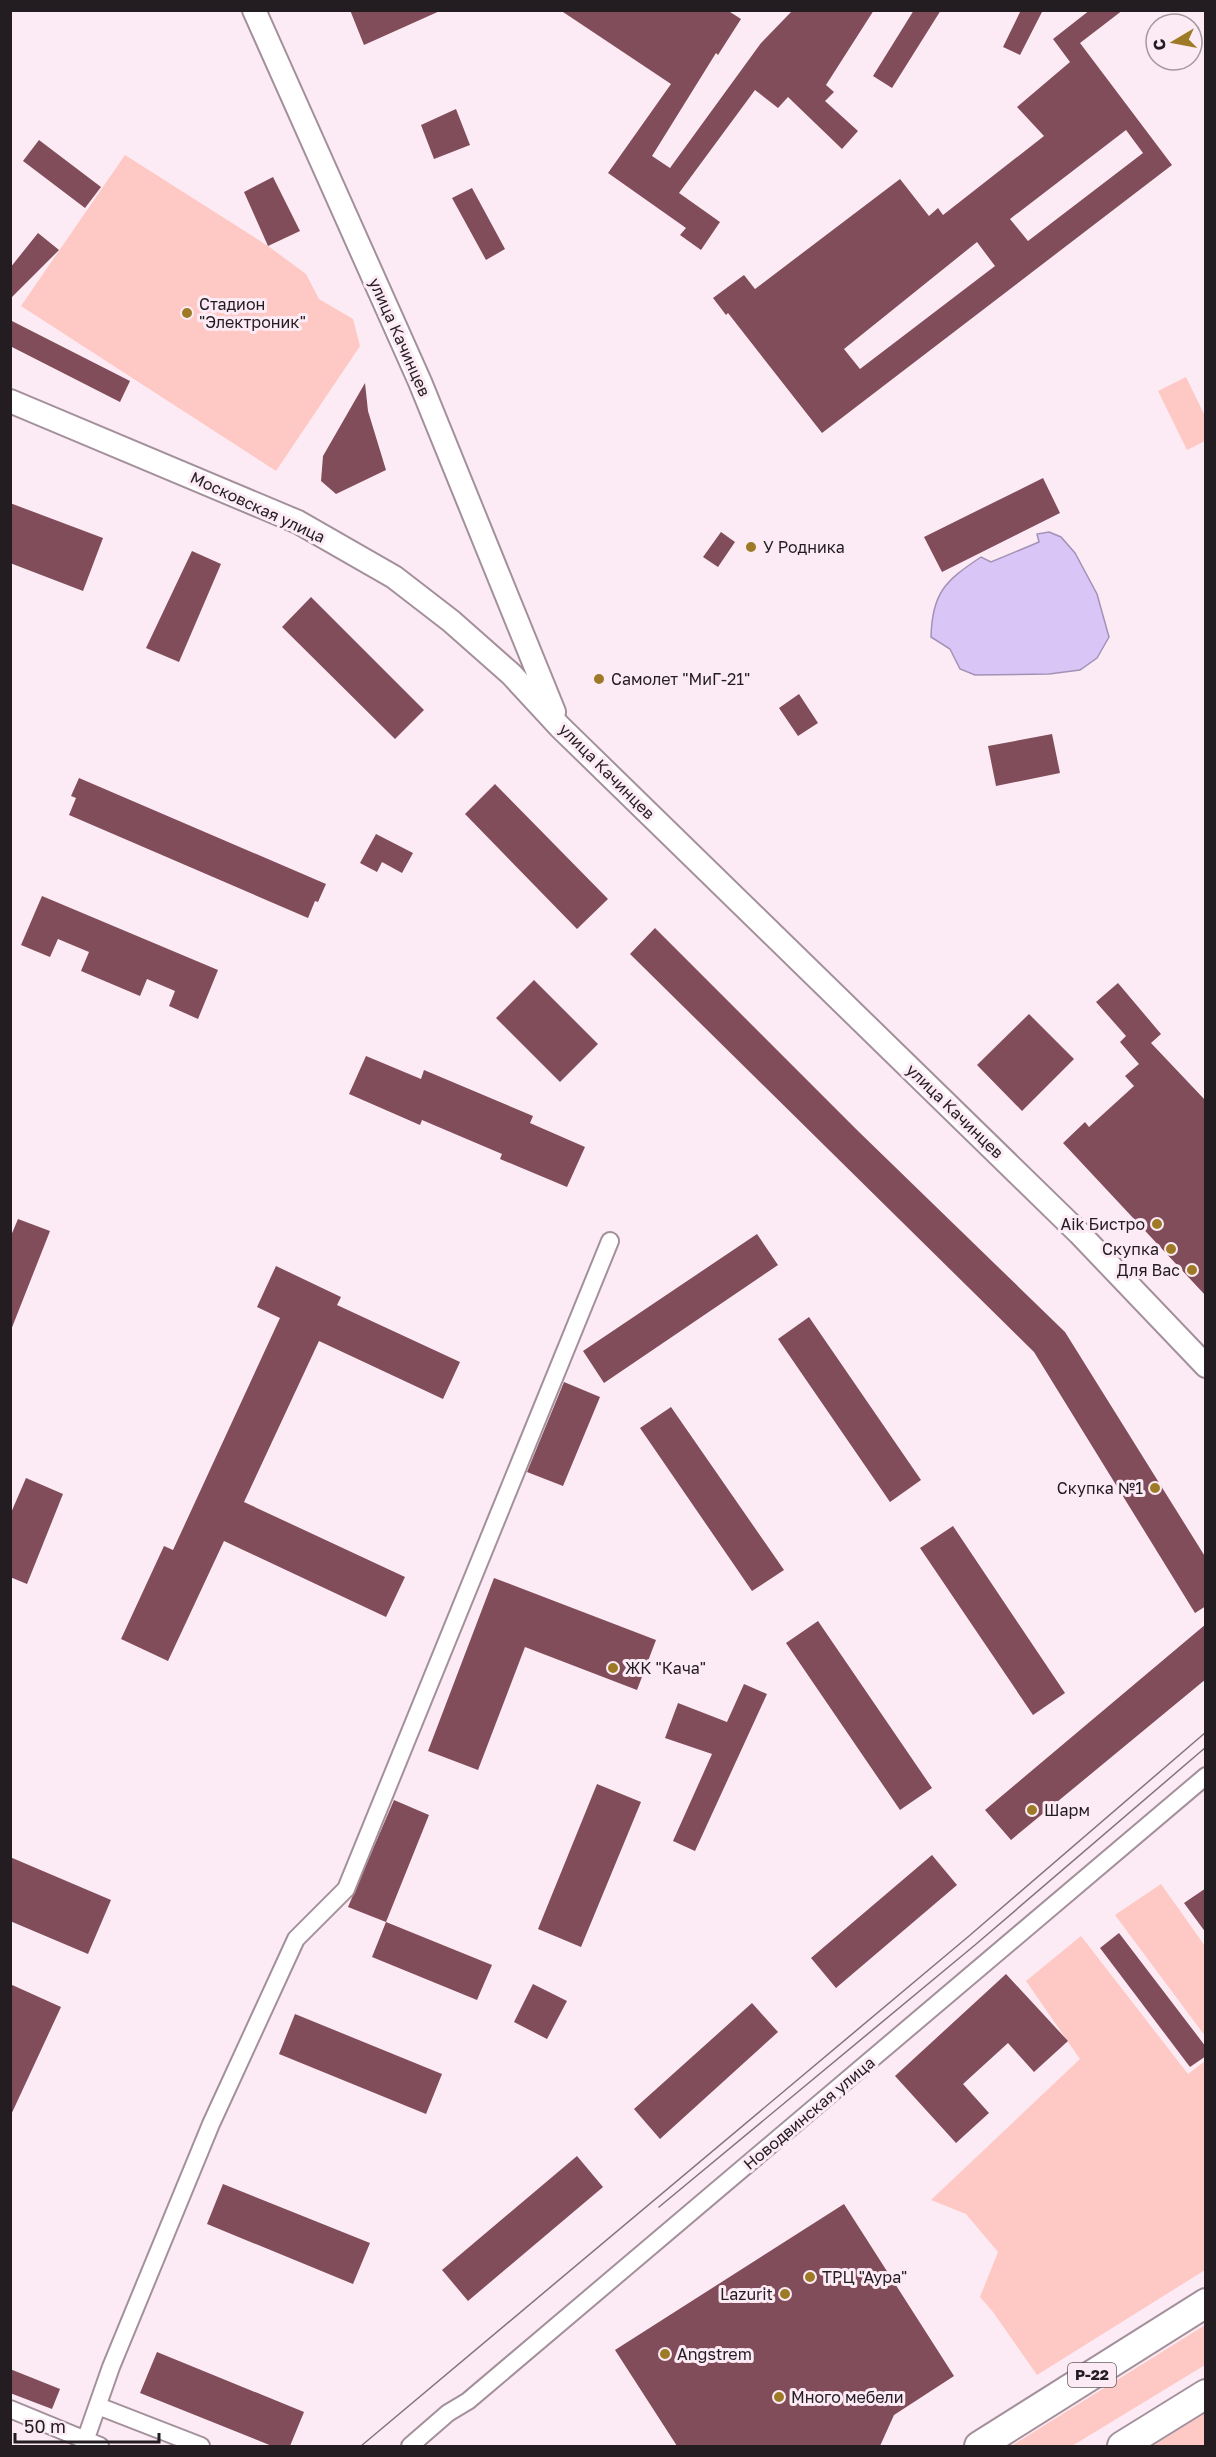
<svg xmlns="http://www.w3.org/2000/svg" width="1216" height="2457" font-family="'Golos Text',sans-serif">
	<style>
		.green { fill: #fec9c4 }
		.water { fill: #dac5f7; stroke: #a392b6; stroke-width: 1.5 }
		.building { fill: #814d5a; fill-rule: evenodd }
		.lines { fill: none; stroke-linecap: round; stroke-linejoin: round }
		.street-casing { stroke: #a4909b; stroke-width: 20 }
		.secondary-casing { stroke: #a4909b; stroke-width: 26 }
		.highway-casing { stroke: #a4909b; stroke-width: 32 }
		.street { stroke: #fff; stroke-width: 16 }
		.secondary { stroke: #fff; stroke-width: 22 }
		.highway { stroke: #fff; stroke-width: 28 }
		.tram { stroke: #80757b; stroke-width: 1.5 }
		.poi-dot { fill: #9f7a26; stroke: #fcebf4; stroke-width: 2 }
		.labels { text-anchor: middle; stroke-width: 6; stroke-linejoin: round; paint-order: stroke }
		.shield { fill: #fcebf4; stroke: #645a60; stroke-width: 1.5 }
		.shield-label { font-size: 15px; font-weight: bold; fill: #231c20 }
		.poi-label { font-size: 16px; fill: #231c20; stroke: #fcebf4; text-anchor: start }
		.street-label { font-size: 16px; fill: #231c20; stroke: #fcebf4 }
	</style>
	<rect width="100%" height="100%" fill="#fcebf4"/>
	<path class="green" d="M125,155L268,246L306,274L319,299L353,319L360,346L276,471L21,306Z
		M1186,377L1205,416V441L1187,450L1158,391Z
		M1161,1884L1205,1946V2036L1115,1915Z
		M1081,1936L1188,2074L1205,2061V2270L1037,2375L993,2312L980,2297L998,2252L966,2214L931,2200L1080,2059L1026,1981Z
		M1205,2325V2365L1072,2446H1011Z
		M1205,2413V2446H1153Z"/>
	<path class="water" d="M1049,532L1061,537L1075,553L1097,594L1109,637L1097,658L1080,670L1049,674L975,675L960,669L950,649L931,637C932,593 945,581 981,557L991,562L1039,542L1037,534Z"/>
	<path class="building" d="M350,10H442L364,45Z
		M560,10H727L741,19L718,55L716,53L652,156L670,168L761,43L793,10H874L826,85L834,92L825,101L858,131L842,149L788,97L778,108L755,90L679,193L720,222L701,250L680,235L686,228L608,173L671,84Z
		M914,10H941L892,88L873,76Z
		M1021,10H1043L1020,55L1003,47Z
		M1090,10H1123L1080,43L1172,165L822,433L728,313L726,315L713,298L744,275L755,289L900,179L929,216L938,208L943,215L1044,136L1017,107L1070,62L1053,39ZM1126,130L1143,153L1028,241L1010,219ZM977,242L995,266L860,369L844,349Z
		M456,109L470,145L434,159L421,125Z
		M39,140L101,187L85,208L23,161Z
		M273,177L300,231L268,246L244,192Z
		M472,188L505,249L486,260L452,198Z
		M38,233L59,250L10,299V268Z
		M10,320L130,381L120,402L10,346Z
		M365,383L368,411L386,470L336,494L321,481L323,456Z
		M1043,478L1060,513L942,572L924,537Z
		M10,503L103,538L83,591L10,563Z
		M721,532L735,542L718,567L703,557Z
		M192,551L221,564L179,662L146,648Z
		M311,597L424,710L395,739L282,627Z
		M799,694L818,723L798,736L779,708Z
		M1052,734L1060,773L996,786L988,746Z
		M79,778L326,884L318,902L315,901L308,918L69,815L76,798L71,796Z
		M495,784L608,899L577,929L465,814Z
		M376,834L413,853L402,873L382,862L377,872L360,863Z
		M42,896L218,970L198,1019L169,1006L175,991L147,979L140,996L81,971L89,952L58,939L50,957L21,945Z
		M655,928L858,1131L1065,1332L1206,1558V1606L1195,1613L1034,1352L630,954Z
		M534,980L598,1044L560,1082L496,1018Z
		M1118,983L1161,1034L1151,1043L1206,1101V1296L1063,1143L1085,1122L1089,1127L1134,1086L1125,1076L1139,1064L1120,1042L1126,1036L1096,1002Z
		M1029,1014L1074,1059L1022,1111L977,1065Z
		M366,1056L421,1079L424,1070L533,1116L530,1123L585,1147L567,1187L500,1159L502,1154L422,1120L420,1125L349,1094Z
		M18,1219L50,1231L11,1330L10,1238Z
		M757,1234L778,1265L604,1383L583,1351Z
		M276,1266L341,1297L337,1305L460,1362L443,1399L319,1341L244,1502L405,1577L386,1617L224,1541L168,1661L121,1639L164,1546L173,1550L280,1318L257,1307Z
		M809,1317L921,1480L890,1502L778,1339Z
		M564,1382L600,1397L563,1486L527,1472Z
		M671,1407L784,1570L752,1591L640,1428Z
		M26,1478L63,1494L27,1584L10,1577V1515Z
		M953,1526L1065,1693L1033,1715L920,1548Z
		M494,1578L656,1640L637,1690L525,1647L478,1770L428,1751Z
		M818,1621L932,1788L900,1810L786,1643Z
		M1206,1624V1679L1011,1840L985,1810Z
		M744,1684L767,1694L695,1851L673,1841L712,1754L665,1738L678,1703L727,1722Z
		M597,1784L641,1802L581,1947L538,1929Z
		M394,1800L429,1815L386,1922L492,1965L477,2000L372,1957L386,1922L348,1907Z
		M932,1855L957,1885L836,1988L811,1958Z
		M10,1857L111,1900L88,1954L10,1921Z
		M1206,1888V1933L1184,1903Z
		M1119,1933L1206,2047V2056L1190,2067L1100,1948Z
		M1006,1974L1068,2041L1034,2072L1008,2043L963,2084L989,2113L956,2143L895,2076Z
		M10,1984L61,2007L10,2117Z
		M533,1984L567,2001L547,2039L514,2022Z
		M752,2003L778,2032L660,2139L634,2109Z
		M295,2014L442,2074L426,2114L279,2054Z
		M577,2156L603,2187L468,2301L442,2270Z
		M223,2184L370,2243L353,2284L207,2224Z
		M844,2204L954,2376L894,2415L880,2446H677L615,2350Z
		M157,2352L304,2412L290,2446H272L140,2393Z
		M10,2369L60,2389L52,2409L10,2393Z"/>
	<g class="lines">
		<defs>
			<path id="street" d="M98,2406L201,2446
				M10,2409L100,2446
				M85,2441L111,2367L211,2124L296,1939L346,1889L610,1241
				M410,2446L448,2413L468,2401L1206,1776"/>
			<path id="secondary" d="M254,10L420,382L554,712
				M10,401L298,522L394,577L451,621L511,674L560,727L1079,1233L1206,1366"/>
			<path id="highway" d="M979,2446L1206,2303
				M1122,2446L1206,2394"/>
		</defs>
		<use href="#street" class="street-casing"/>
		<use href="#secondary" class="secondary-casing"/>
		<use href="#highway" class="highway-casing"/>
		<use href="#street" class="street"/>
		<use href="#secondary" class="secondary"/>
		<use href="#highway" class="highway"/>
		<path class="tram" d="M659,2207L975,1945L1206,1747
			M361,2446L969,1936L1206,1732"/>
	</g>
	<g class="poi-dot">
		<circle cx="187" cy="313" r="6"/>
		<circle cx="751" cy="547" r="6"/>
		<circle cx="599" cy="679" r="6"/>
		<circle cx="1157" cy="1224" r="6"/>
		<circle cx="1171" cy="1249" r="6"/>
		<circle cx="1192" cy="1270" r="6"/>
		<circle cx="1155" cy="1488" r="6"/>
		<circle cx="613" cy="1668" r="6"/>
		<circle cx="1032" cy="1810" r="6"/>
		<circle cx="810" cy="2277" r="6"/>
		<circle cx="785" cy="2294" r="6"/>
		<circle cx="665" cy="2354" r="6"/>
		<circle cx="779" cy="2397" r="6"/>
	</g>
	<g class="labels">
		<rect class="shield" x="1068" y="2363" width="48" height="24" rx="4.5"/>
		<g class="shield-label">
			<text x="1092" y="2380">Р-22</text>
		</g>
		<g class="poi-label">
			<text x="199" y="310">Стадион<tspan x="199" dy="18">"Электроник"</tspan></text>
			<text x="763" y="553">У Родника</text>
			<text x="611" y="685">Самолет "МиГ-21"</text>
			<text x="1145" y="1230" text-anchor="end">Aik Бистро</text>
			<text x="1159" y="1255" text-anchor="end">Скупка</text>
			<text x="1180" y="1276" text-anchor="end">Для Вас</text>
			<text x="1143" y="1494" text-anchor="end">Скупка №1</text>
			<text x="625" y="1674">ЖК "Кача"</text>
			<text x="1044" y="1816">Шарм</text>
			<text x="822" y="2283">ТРЦ "Аура"</text>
			<text x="773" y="2300" text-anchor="end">Lazurit</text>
			<text x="677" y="2360">Angstrem</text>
			<text x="791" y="2403">Много мебели</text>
		</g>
		<g class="street-label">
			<text transform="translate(400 337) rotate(66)" y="6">улица Качинцев</text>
			<text transform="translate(258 507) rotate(25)" y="6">Московская улица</text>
			<text transform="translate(607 771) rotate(45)" y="6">улица Качинцев</text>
			<text transform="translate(955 1111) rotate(44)" y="6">улица Качинцев</text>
			<text transform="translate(809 2113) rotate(-40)" y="6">Новодвинская улица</text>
		</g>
	</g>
	<rect width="1216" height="2457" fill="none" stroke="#231c20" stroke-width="24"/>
	<g transform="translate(1174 42) rotate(260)"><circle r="28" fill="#fcebf4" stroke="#a5989f" stroke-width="1.5"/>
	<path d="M0-4.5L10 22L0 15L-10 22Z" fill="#9f7a26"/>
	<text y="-9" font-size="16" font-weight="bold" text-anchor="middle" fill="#231c20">С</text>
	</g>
	<path d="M15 2433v9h144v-9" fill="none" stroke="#231c20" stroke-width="3"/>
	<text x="24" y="2433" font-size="18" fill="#231c20" stroke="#fcebf4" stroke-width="4.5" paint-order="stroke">50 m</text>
</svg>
